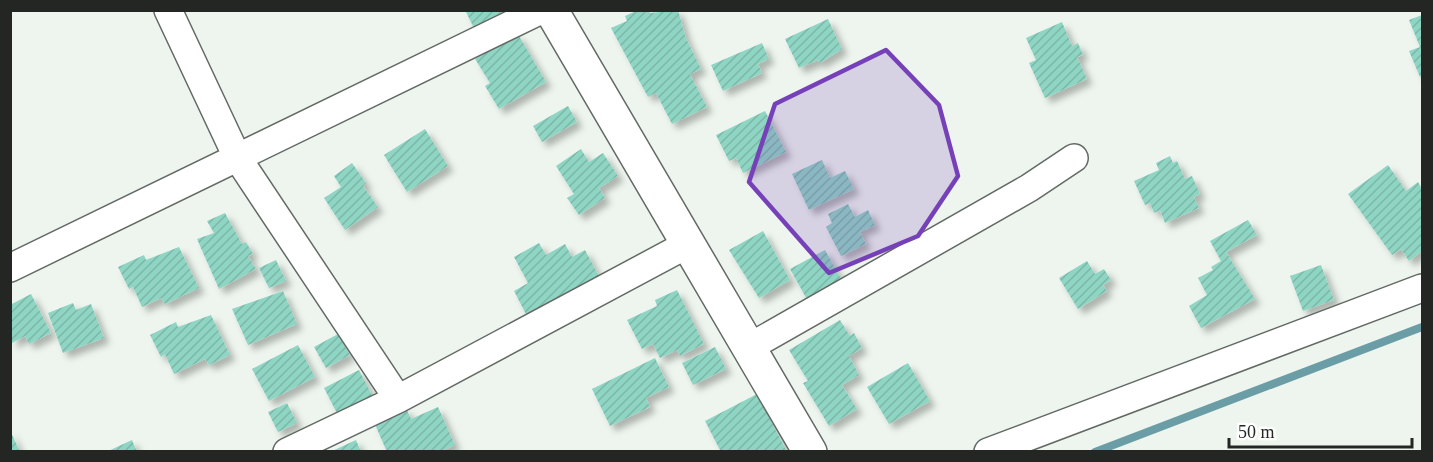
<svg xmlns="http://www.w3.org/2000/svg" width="1433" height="462" font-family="Georgia,serif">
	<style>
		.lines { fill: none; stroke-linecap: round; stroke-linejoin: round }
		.stream { stroke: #6a9da5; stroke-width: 8 }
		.building { fill: url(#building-hatch); filter: url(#shadow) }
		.street-casing { stroke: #636964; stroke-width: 30 }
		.secondary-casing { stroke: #636964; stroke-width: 36 }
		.street { stroke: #fff; stroke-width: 27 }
		.secondary { stroke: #fff; stroke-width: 33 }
		.marked { fill: #7641b8; fill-opacity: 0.2; stroke: #7641b8; stroke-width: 4.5; stroke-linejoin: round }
	</style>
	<defs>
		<pattern id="building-hatch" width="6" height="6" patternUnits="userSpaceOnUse" patternTransform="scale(1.5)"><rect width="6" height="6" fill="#8fd5c4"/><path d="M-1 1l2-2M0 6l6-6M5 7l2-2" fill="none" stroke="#7bb7a8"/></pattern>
		<filter id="shadow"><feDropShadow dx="5.5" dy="5.5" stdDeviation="3" flood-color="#0004"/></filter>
	</defs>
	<rect width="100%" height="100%" fill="#eef5ee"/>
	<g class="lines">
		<path class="stream" d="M1095,452L1422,327"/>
	</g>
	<path class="building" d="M465,10H506L474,28Z
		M638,10H649L650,13L678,10L686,38L701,69L690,74L707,107L672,124L656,93L648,97L611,28L627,21L625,16Z
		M1422,15V76L1420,77L1409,51L1420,47L1409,20Z
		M828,19L842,49L820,63L818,60L799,68L785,39Z
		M1062,22L1072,46L1078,43L1083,55L1077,57L1087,79L1045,98L1029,63L1036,60L1026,38Z
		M518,34L546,82L499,109L485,86L490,83L475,59Z
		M762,43L769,59L758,64L762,73L723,91L711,65Z
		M568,106L577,122L542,142L533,126Z
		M765,111L786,152L743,173L736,158L729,161L716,135Z
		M425,129L448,166L407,192L384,155Z
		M581,149L589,162L603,153L618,176L599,188L605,198L579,215L567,198L574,194L556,166Z
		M1170,156L1173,163L1177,161L1185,179L1192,176L1200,194L1194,197L1199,208L1165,223L1160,210L1154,213L1150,203L1145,205L1134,181L1159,170L1156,163Z
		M822,160L830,178L845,171L854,189L809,210L792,174Z
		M352,163L366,183L363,186L378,207L345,230L324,198L341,187L334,176Z
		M1388,165L1406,191L1418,182L1422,189V251L1409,261L1401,249L1392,255L1348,194Z
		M848,204L855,217L868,210L875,225L860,232L866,244L841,256L826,227L832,223L828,214Z
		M225,213L242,244L246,242L253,254L248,256L256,269L219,289L197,239L214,233L207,221Z
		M1248,220L1257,235L1226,252L1255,299L1201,328L1189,306L1207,295L1198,278L1213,270L1211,267L1221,261L1210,241Z
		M763,231L790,280L759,298L729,250Z
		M539,243L546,255L565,244L572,257L585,250L600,278L528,318L514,291L528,283L514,257Z
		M179,247L199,288L165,304L161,298L142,307L133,287L129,289L118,267L144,255L146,260Z
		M825,250L844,284L809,303L790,269Z
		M276,260L286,281L269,288L259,268Z
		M1087,261L1095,274L1104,269L1111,280L1103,285L1107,291L1078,309L1059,278Z
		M1321,265L1334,300L1303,311L1290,276Z
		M677,290L704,344L680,356L677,350L660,358L653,344L642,349L627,320L657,306L655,300Z
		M283,291L297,324L248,345L232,309Z
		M31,294L51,333L29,344L25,336L12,343L10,305Z
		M73,303L76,310L91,304L104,338L63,353L48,313Z
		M211,315L230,355L209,365L205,359L174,374L165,354L161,357L150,335L176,322L178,327Z
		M840,320L850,336L854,333L862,348L849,356L859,375L842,385L857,409L829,426L803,383L808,381L789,350Z
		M338,334L350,355L326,368L314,347Z
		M298,345L315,377L269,401L252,369Z
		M715,347L726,369L693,385L682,363Z
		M655,358L669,387L646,398L650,407L610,426L592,389Z
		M908,363L930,401L889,424L867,387Z
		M359,370L375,401L340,419L324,388Z
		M757,394L787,452H721L705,421Z
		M287,403L297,423L278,432L268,412Z
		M438,407L455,445L441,452H387L374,422L406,408L411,419Z
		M10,430L20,452H10Z
		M132,440L137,452H106Z
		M356,440L361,452H330Z"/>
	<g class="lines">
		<defs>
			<path id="street" d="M168,10L237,157L398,399
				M10,268L541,10
				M748,348L1029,188L1074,158
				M287,452L398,399L688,244
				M988,452L1422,288"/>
			<path id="secondary" d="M551,10L810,452"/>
		</defs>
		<use href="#street" class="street-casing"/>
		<use href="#secondary" class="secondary-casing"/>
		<use href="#street" class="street"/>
		<use href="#secondary" class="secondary"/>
	</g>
	<path class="marked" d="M886,50L939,105L958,176L918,236L829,273L749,182L775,104Z"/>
	<rect width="1433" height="462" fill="none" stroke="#242624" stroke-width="24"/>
	<path d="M1229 438v9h183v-9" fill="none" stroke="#242624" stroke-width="3"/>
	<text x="1238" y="438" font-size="18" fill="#242624" stroke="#ffffff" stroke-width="4.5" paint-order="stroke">50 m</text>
</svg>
